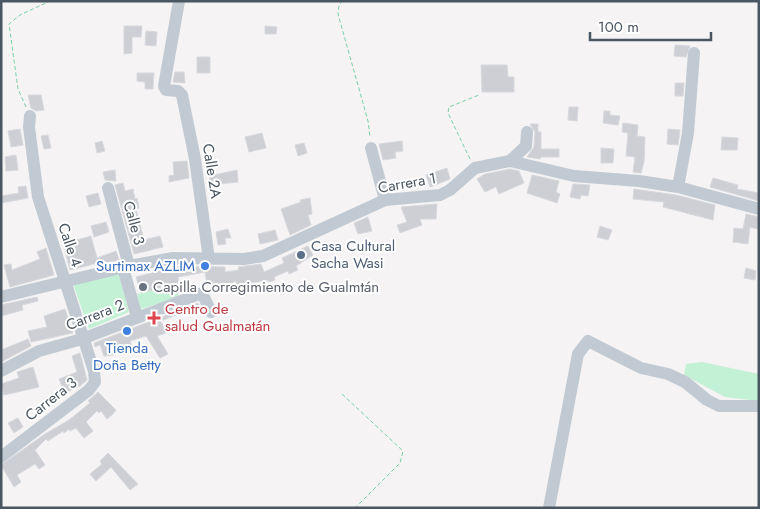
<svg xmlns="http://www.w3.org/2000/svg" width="760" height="509" font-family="Jost,sans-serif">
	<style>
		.green { fill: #c3f1d5 }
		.building { fill: #cdcfd5; stroke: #d7d9de }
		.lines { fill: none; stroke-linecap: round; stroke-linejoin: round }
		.path { stroke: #7ad0a6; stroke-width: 1; stroke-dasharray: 4 2.5; stroke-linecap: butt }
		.minor { stroke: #c1cad2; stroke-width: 12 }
		.service-dot { fill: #5c6f8a; stroke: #fff; stroke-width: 2 }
		.shop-dot { fill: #3f7fe0; stroke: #fff; stroke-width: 2 }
		.worship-dot { fill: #6b7280; stroke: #fff; stroke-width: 2 }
		.health-dot { fill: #e0444e; stroke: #fff; stroke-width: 2 }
		.labels { text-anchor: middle; stroke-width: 4; stroke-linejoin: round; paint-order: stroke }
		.street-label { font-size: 15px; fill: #4a5661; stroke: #fff }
		.service-label { font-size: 15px; fill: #4e5e75; stroke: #fff; text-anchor: start }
		.shop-label { font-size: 15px; fill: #366cbe; stroke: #fff; text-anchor: end }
		.worship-label { font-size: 15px; fill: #5b616d; stroke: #fff; text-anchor: start }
		.health-label { font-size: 15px; fill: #be3a42; stroke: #fff; text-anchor: start }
	</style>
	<rect width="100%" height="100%" fill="#f5f3f3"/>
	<path class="green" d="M118,272L129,312L89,329L73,284Z
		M168,286L169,289L178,287V297L141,309L137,294Z
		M702,362L759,374V401L725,397L684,375L686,364Z"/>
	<path class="building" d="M124,26H142L141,37H132V53L124,54Z
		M265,26L277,27L276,34H265Z
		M146,31L157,32L156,46L145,45Z
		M675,45L690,46L686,57L674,56Z
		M197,57H210V73H197Z
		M481,65H507L508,77H514V92H482Z
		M175,72H184L185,83L173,82Z
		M137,73H154L153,89H145V82L137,81Z
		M675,83H684L683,96H675Z
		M28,95H41L44,110L36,111L31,108Z
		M569,107H578L577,121L568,120Z
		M604,111H610V115L620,116L618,125L603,123Z
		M623,123L638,125L637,136L645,137L644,162L641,173L633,172L635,157L626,156L628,133L622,132Z
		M530,124H538V132H541V149H559V157H541L540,159L527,157L534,147L535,132Z
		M20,129L23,145L11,147L8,131Z
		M668,129L680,130L678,145L667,144Z
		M262,133L266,148L249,152L245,137Z
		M48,135L51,148L44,149L41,136Z
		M722,137L738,138L737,150H721Z
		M102,141L105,151L97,153L95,143Z
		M402,141L403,151L395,152L396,158L383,160L379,144Z
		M304,143L307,153L298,156L295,145Z
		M601,148L614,149L613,163H601Z
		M16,155L18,170L6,171L5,157Z
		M187,161L189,178L169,182V176L174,175L173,162Z
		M447,168L450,179L430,187L426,175Z
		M510,169L519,171L524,183L499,194L496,187L485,192L477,179L485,174Z
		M115,170L116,181L105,180L103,172Z
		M237,170L238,182L210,185L209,176Z
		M532,175L559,181L556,192L560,194L557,203L527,193Z
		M713,178L738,185L737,189L759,193V201L710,187Z
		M123,183L125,191L133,189L135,199L137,198L139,208L136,209L144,240L160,236L163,247L134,254L115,185Z
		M573,184L590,185L588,196L581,195L580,199L570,197Z
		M26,186L28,198L1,203V196L19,193L18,187Z
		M634,189L676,195L715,205L713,220L663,207L664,202L633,199Z
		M98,193L101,204L89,207L86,196Z
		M310,198L312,214L308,215L311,225L290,235L281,209L301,202L300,200Z
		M437,204L436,219H420L422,225L400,233L397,225L407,222L401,207Z
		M746,214L759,217L757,229L750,227L748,244L733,242L734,228L743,229Z
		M368,217L372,231L358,234L354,223Z
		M106,222L109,232L94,237L91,226Z
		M600,226L612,230L608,240L597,237Z
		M228,229L231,238H225L226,244L218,245L216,232Z
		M275,230L278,240L260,244L258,234Z
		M91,236L97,258L116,251L119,260L106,263V261L70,270L63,244Z
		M308,246L313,255L296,266L298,270L289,274L288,271L274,277L275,280L269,282L268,280L237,286L236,281L218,289L215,283L207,284L205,272L178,277L179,283L141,293L136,277L179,266L225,267V272L239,270L238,267L261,264L264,272L284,263L282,258Z
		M46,248L54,275L10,287L4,265L11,264L12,270L40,259L37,252Z
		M746,268L756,271L755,280L744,278Z
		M37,297L38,301L22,305L23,310L1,316V305Z
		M198,303L201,310L196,313L194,308L161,321L166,333L157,336L168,354L160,358L146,336L130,341L132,346L113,355L104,356L100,345L95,347L94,343Z
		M65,309L73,333L31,342L28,331L47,327L44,316Z
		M28,339L31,346L1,362V350Z
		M80,353L87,380L80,386L65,393L59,379L77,372L72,356Z
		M33,367L39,387L4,395L1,384L19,378L17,372Z
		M98,392L116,410L112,415L107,419L101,411L99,413L97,411L86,422L93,431L84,438L76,428L70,431L69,429L64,433L63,431L48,441L46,439L35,450L45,465L39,469L35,464L17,475L21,482L14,487L1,465L45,434L69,420L90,403L88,401Z
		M18,418L23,427L14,433L8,423Z
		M108,453L138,484L130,490L111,467L96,481L90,474L102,464L100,461Z"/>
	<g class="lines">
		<path class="path" d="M343,1L339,5L338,14L368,121L370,137
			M26,107L18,89L9,24L20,15L50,1
			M470,159L448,113L449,107L479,95
			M342,394L403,451L400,463L355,508"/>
		<path class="minor" d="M179,1L164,86L166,90L178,91L182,95L195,159L209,259
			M371,148L385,200
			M510,161L526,146L527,132
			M678,187L688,133L694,53
			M108,188L129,266
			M123,268L137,317
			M1,297L129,266L173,258L244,259L263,256L385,200L440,195L450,190L475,168L510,161L574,176L639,181L678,187L759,209
			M1,371L39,351L82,339L202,293L211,312
			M1,457L89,390L95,382L94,371L38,197L29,127L30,116
			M549,508L578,354L588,341L641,368L668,374L685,382L707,400L719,406H759"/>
	</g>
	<circle class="service-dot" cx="301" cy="255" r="5"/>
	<g class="shop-dot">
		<circle cx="205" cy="266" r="5"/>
		<circle cx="127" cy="331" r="5"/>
	</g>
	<circle class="worship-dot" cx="143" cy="287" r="5"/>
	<path class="health-dot" d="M151.5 310.5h5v5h5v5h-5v5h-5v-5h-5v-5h5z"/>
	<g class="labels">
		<g class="street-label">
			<text transform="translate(212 171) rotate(81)" y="5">Calle 2A</text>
			<text transform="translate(407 183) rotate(-10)" y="5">Carrera 1</text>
			<text transform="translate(134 223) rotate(75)" y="5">Calle 3</text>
			<text transform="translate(70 245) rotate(71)" y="5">Calle 4</text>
			<text transform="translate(95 315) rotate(-21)" y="5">Carrera 2</text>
			<text transform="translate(51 399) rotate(-38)" y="5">Carrera 3</text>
		</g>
		<g class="service-label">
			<text x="311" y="251">Casa Cultural<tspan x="311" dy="17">Sacha Wasi</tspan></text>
		</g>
		<g class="shop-label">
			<text x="195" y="271">Surtimax AZLIM</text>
			<text x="127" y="353" text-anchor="middle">Tienda<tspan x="127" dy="17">Doña Betty</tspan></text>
		</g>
		<g class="worship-label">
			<text x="153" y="292">Capilla Corregimiento de Gualmtán</text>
		</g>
		<g class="health-label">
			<text x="165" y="314">Centro de<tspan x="165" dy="17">salud Gualmatán</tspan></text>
		</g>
	</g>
	<rect width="760" height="509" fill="none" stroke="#4a5661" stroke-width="5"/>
	<path d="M590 32v8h121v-8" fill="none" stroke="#4a5661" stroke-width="2.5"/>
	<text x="598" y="32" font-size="15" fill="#4a5661" stroke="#ffffff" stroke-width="4" paint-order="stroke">100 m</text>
</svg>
